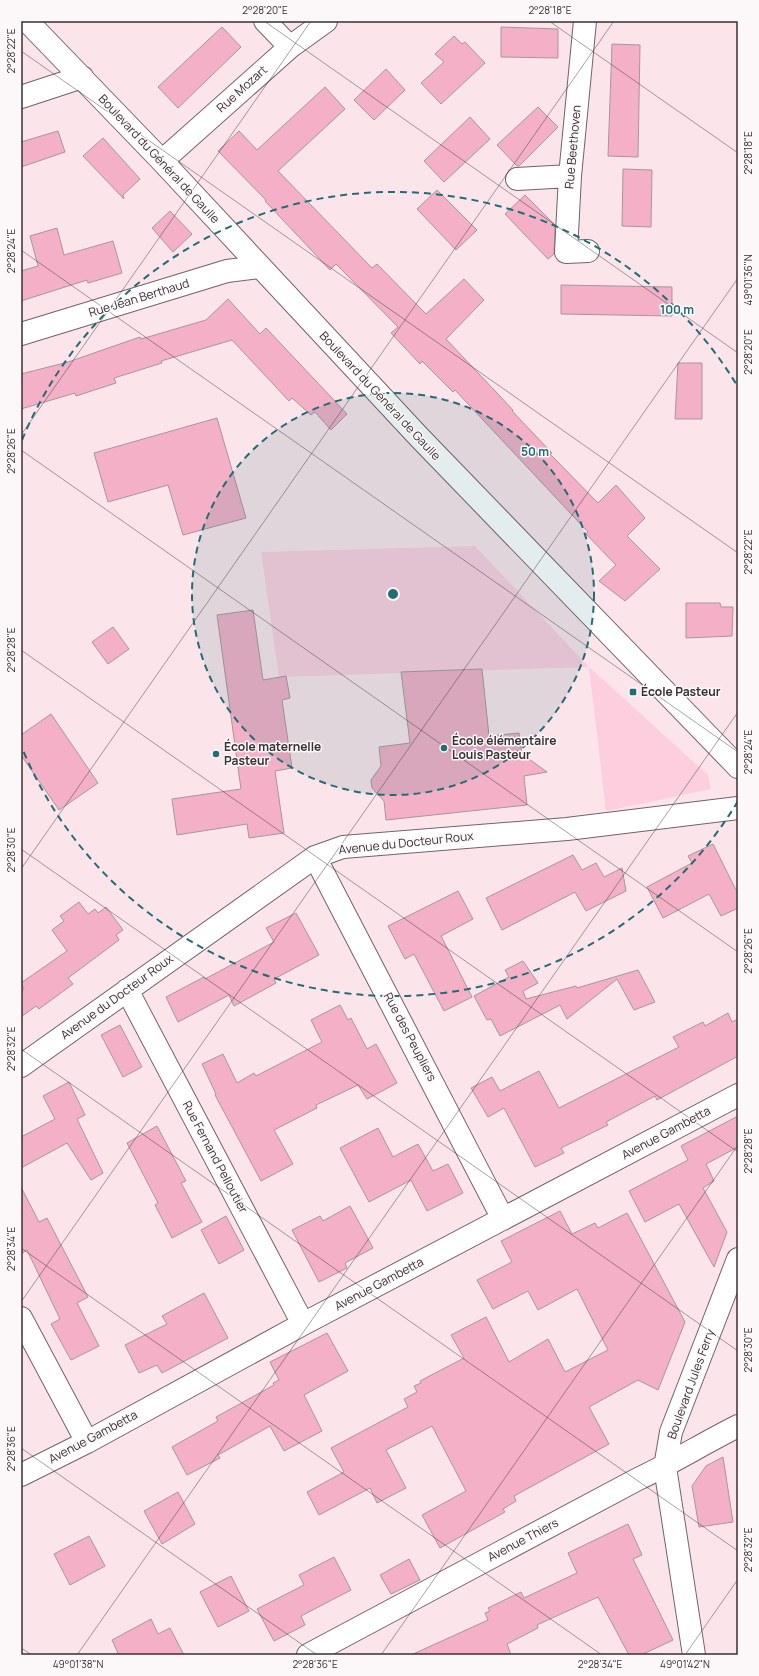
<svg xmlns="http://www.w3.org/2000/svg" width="759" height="1676" font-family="Manrope,sans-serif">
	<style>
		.green { fill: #fdcedd }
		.building { fill: #f3b0c7; stroke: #ab959c }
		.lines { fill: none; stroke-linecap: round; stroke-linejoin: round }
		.minor-casing { stroke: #766268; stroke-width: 24 }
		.minor { stroke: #fff; stroke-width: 22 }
		.ticks { fill: none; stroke: #393033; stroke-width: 1; stroke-opacity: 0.45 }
		.ring { fill: none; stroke: #226c75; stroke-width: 2; stroke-dasharray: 7 5 }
		.poi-dot { fill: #226c75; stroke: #fcf7f8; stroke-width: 1.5 }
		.labels { text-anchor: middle; stroke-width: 3; stroke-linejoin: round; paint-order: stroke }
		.street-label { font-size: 12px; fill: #393033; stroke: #fcf7f8 }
		.poi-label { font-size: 12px; font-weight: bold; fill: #393033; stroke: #fcf7f8; text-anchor: start }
		.centre { fill: #226c75; stroke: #fcf7f8; stroke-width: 2 }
		.ring-label { font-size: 12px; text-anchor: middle; font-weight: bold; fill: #226c75; stroke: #fcf7f8; stroke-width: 3; stroke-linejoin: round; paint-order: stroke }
		.neatline { fill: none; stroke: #393033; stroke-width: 1.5 }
		.ticks-label { font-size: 10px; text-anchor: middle; fill: #393033 }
	</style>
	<rect width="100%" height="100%" fill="#fce4eb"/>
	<path class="green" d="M475,546L589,667L708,775L711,789L606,811L589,667L279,677L261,552Z"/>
	<path class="building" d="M222,27L241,47L178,108L158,87Z
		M501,27L558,29V58L501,57Z
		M454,36L462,44L465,42L485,63L441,104L421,83L444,62L435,54Z
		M612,44L640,45L638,157L608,156Z
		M386,69L405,90L374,120L354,100Z
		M325,87L345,109L278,171L372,268L377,264L426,314L464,279L484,300L446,339L513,410L512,411L552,453L550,454L598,503L616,485L645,518L627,536L660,569L625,601L599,581L616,565L586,534L588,532L455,390L453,392L422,361L420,364L391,333L398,327L336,264L330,270L265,201L266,200L218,151L239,131L257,150Z
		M538,107L558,127L519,166H517L497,145Z
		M470,117L490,139L444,182L424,161Z
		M58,131L65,152L21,167V142Z
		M103,138L140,179L123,195L124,199L83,156Z
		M623,169L652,170L651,227L622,226Z
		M437,190L477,230L456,250L417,209Z
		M525,195L555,225L554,254L548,259L505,214Z
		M170,211L192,234L173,252L152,228Z
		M57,228L64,255L113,241L122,273L88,283L87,280L21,301V271L38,266L30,236Z
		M561,285L672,287V316L561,314Z
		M228,299L260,334L266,328L347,414L331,430L315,412L311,415L292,398L289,401L232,340L161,361L162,363L114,378L116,383L76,396L75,393L21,409V374L68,362L140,337L141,339L206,320Z
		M678,363H702V419H675Z
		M217,418L246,518L183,535L168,485L108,502L94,453Z
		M686,603H720L721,607H733L732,636L686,638Z
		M253,610L263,680L286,676L290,698L282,700L292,768L275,771L284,833L249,838L247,824L177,835L172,799L241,789L217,615Z
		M113,627L129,649L108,664L92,642Z
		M482,669L489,736L519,733L522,754L547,772L524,776L527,805L386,820L384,801L372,788L371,780L381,766L379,747L410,743L401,672Z
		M51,714L98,783L59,810L21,755V735Z
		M713,844L738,894V908L721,916L709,894L663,918L647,887L692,863L688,856Z
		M573,855L582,870L596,863L604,877L622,868L626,891L586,911L575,892L502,930L486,898Z
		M458,891L473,919L441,936L472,997L444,1011L414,954L405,959L388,926Z
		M79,902L88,914L95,909L98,913L106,907L123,930L116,935L119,940L68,978L73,984L39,1009L36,1006L21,1017V991L24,989L21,983L67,951L52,930L64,921L60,916Z
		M296,913L319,955L274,979L276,983L234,1006L229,995L178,1022L166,997L204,977L205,979L274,942L266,928Z
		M523,961L538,983L523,991L526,999L576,986L577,988L638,970L655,1002L634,1010L617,979L567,1019L560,1005L500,1036L491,1019L487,1020L474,996L509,977L505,970Z
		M340,1005L348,1020L351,1018L367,1049L376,1044L397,1083L367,1099L358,1085L316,1105L317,1108L274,1130L293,1164L261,1181L215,1095L216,1094L202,1064L223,1054L237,1083L254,1073L256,1076L322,1042L311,1020Z
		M728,1013L732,1022L738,1019V1056L657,1100L655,1096L606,1122L608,1125L561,1148L564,1153L535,1167L504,1108L488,1117L471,1088L492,1077L500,1091L539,1071L559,1108L679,1047L673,1037L703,1022L705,1026Z
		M120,1025L142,1067L123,1077L101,1035Z
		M69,1082L85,1115L77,1119L103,1173L91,1180L67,1143L21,1168V1137L55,1119L43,1096Z
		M738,1116V1147L706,1164L714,1181L703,1188L727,1232L714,1267L679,1204L645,1222L629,1191L688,1160L681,1146Z
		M157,1126L186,1181L181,1183L202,1222L172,1238L155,1205L158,1203L127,1143Z
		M378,1128L393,1157L418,1144L433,1171L448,1164L463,1193L427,1211L411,1180L369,1202L340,1148Z
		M21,1187L39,1222L47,1218L88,1297L77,1303L99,1346L71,1360L51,1324L60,1319L27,1250L21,1254Z
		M350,1206L373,1248L345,1263L347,1268L319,1282L292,1230L320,1216L323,1221Z
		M560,1211L572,1234L595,1223L598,1228L627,1213L685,1322L658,1390L638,1380L589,1407L609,1444L514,1496L516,1501L503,1509L505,1512L440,1548L422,1515L466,1491L432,1426L386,1450L406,1488L377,1503L370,1488L319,1515L307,1492L344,1472L331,1448L408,1407L404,1399L417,1392L414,1386L421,1383L420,1381L464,1358L451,1335L486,1317L509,1362L548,1339L565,1372L608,1350L577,1289L538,1310L528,1291L493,1309L477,1280L512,1262L501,1241Z
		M226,1216L244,1250L219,1264L201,1230Z
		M204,1293L228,1338L162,1373L157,1365L139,1373L125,1345L167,1324L162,1316Z
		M327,1333L348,1371L304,1395L322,1431L284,1451L270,1426L218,1455L220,1458L187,1475L172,1447L218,1421L216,1417L274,1385L273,1383L279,1380L270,1362Z
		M723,1457L733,1522L699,1527L692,1486L706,1466Z
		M178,1492L195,1524L162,1544L144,1511Z
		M628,1524L642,1555L633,1559L673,1640L641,1655H629L598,1597L537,1625L538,1628L507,1644L511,1655H411L488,1620L485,1613L490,1611L488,1608L521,1592L524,1598L577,1573L568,1553Z
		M89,1536L105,1566L70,1585L54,1554Z
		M334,1557L351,1590L301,1616L305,1625L274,1641L257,1609L304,1585L299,1575Z
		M409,1559L420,1580L391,1594L380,1575Z
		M231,1576L249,1611L218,1627L200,1592Z
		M151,1619L158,1634L170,1628L184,1655H114L118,1653L112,1640Z"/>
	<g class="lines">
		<defs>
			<path id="minor" d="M27,21L162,161L419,437L738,767
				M265,21L290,47
				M585,21L570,176L566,252L588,251
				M21,97L82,77
				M162,161L290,47L326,21
				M517,179L570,176
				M21,334L227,271L259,267
				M315,857L503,1219
				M127,990L303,1324
				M21,1066L315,857L343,847L567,829L738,808
				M21,1318L87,1442
				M21,1475L87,1442L303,1324L738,1095
				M308,1655L638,1479C672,1463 704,1443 738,1426
				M694,1655L665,1467L671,1432L738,1259"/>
		</defs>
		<use href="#minor" class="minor-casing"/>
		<use href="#minor" class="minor"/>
	</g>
	<path class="ticks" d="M264,21L738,353M549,21L738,153M21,51L738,553M21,250L738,752M21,435L311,21M21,450L738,952M21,650L738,1152M21,849L738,1351M21,869L614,21M21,1049L738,1551M21,1248L602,1655M21,1302L738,278M21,1448L317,1655M21,1648L32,1655M77,1655L738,712M381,1655L738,1145M685,1655L738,1579"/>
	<circle cx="393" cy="594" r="201" fill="#226c75" fill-opacity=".12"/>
	<g class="ring">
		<circle cx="393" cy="594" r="201"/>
		<path d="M738 801A402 402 0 0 1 22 748M22 440A402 402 0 0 1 738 387"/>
	</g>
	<g class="poi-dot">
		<rect x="629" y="688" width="8" height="8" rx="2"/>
		<circle cx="444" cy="748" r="4"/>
		<circle cx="216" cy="754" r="4"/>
	</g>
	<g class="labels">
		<g class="street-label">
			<text transform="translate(242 89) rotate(-42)" y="4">Rue Mozart</text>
			<text transform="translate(573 147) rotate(-85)" y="4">Rue Beethoven</text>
			<text transform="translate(159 159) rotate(47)" y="4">Boulevard du Général de Gaulle</text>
			<text transform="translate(139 298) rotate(-17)" y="4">Rue Jean Berthaud</text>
			<text transform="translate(380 396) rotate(47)" y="4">Boulevard du Général de Gaulle</text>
			<text transform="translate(406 843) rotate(-6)" y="4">Avenue du Docteur Roux</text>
			<text transform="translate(117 997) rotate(-36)" y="4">Avenue du Docteur Roux</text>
			<text transform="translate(410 1037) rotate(62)" y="4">Rue des Peupliers</text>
			<text transform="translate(666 1133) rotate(-28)" y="4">Avenue Gambetta</text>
			<text transform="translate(215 1157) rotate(62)" y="4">Rue Fernand Pelloutier</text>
			<text transform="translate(379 1284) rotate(-28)" y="4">Avenue Gambetta</text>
			<text transform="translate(691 1384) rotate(-70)" y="4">Boulevard Jules Ferry</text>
			<text transform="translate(93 1437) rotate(-28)" y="4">Avenue Gambetta</text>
			<text transform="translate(523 1540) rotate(-28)" y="4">Avenue Thiers</text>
		</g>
		<g class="poi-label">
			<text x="641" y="696">École Pasteur</text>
			<text x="452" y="745">École élémentaire<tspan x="452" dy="14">Louis Pasteur</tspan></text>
			<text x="224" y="751">École maternelle<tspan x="224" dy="14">Pasteur</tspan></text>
		</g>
	</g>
	<circle cx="393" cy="594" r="6" class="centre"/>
	<g class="ring-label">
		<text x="677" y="314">100 m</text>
		<text x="535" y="456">50 m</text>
	</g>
	<rect width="759" height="1676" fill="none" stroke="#fcf7f8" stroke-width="44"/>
	<rect x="22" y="22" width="715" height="1632" class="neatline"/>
	<g class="ticks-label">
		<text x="265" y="14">2°28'20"E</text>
		<text x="550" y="14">2°28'18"E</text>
		<text transform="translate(11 51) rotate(-90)" y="4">2°28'22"E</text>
		<text transform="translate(748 153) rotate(-90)" y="4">2°28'18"E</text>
		<text transform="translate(11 251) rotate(-90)" y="4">2°28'24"E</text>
		<text transform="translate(748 280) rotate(-90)" y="4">49°01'36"N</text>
		<text transform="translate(748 352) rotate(-90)" y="4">2°28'20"E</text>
		<text transform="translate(11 451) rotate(-90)" y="4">2°28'26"E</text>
		<text transform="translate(748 552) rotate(-90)" y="4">2°28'22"E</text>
		<text transform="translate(11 650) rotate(-90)" y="4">2°28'28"E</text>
		<text transform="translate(748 752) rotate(-90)" y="4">2°28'24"E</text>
		<text transform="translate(11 850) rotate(-90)" y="4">2°28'30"E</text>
		<text transform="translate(748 951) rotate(-90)" y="4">2°28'26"E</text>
		<text transform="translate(11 1049) rotate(-90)" y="4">2°28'32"E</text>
		<text transform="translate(748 1151) rotate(-90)" y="4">2°28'28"E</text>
		<text transform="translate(11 1249) rotate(-90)" y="4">2°28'34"E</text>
		<text transform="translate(748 1350) rotate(-90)" y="4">2°28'30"E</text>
		<text transform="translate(11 1449) rotate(-90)" y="4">2°28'36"E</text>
		<text transform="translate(748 1550) rotate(-90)" y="4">2°28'32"E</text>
		<text x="78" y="1668">49°01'38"N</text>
		<text x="315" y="1668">2°28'36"E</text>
		<text x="600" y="1668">2°28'34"E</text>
		<text x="685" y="1668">49°01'42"N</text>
	</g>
</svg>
